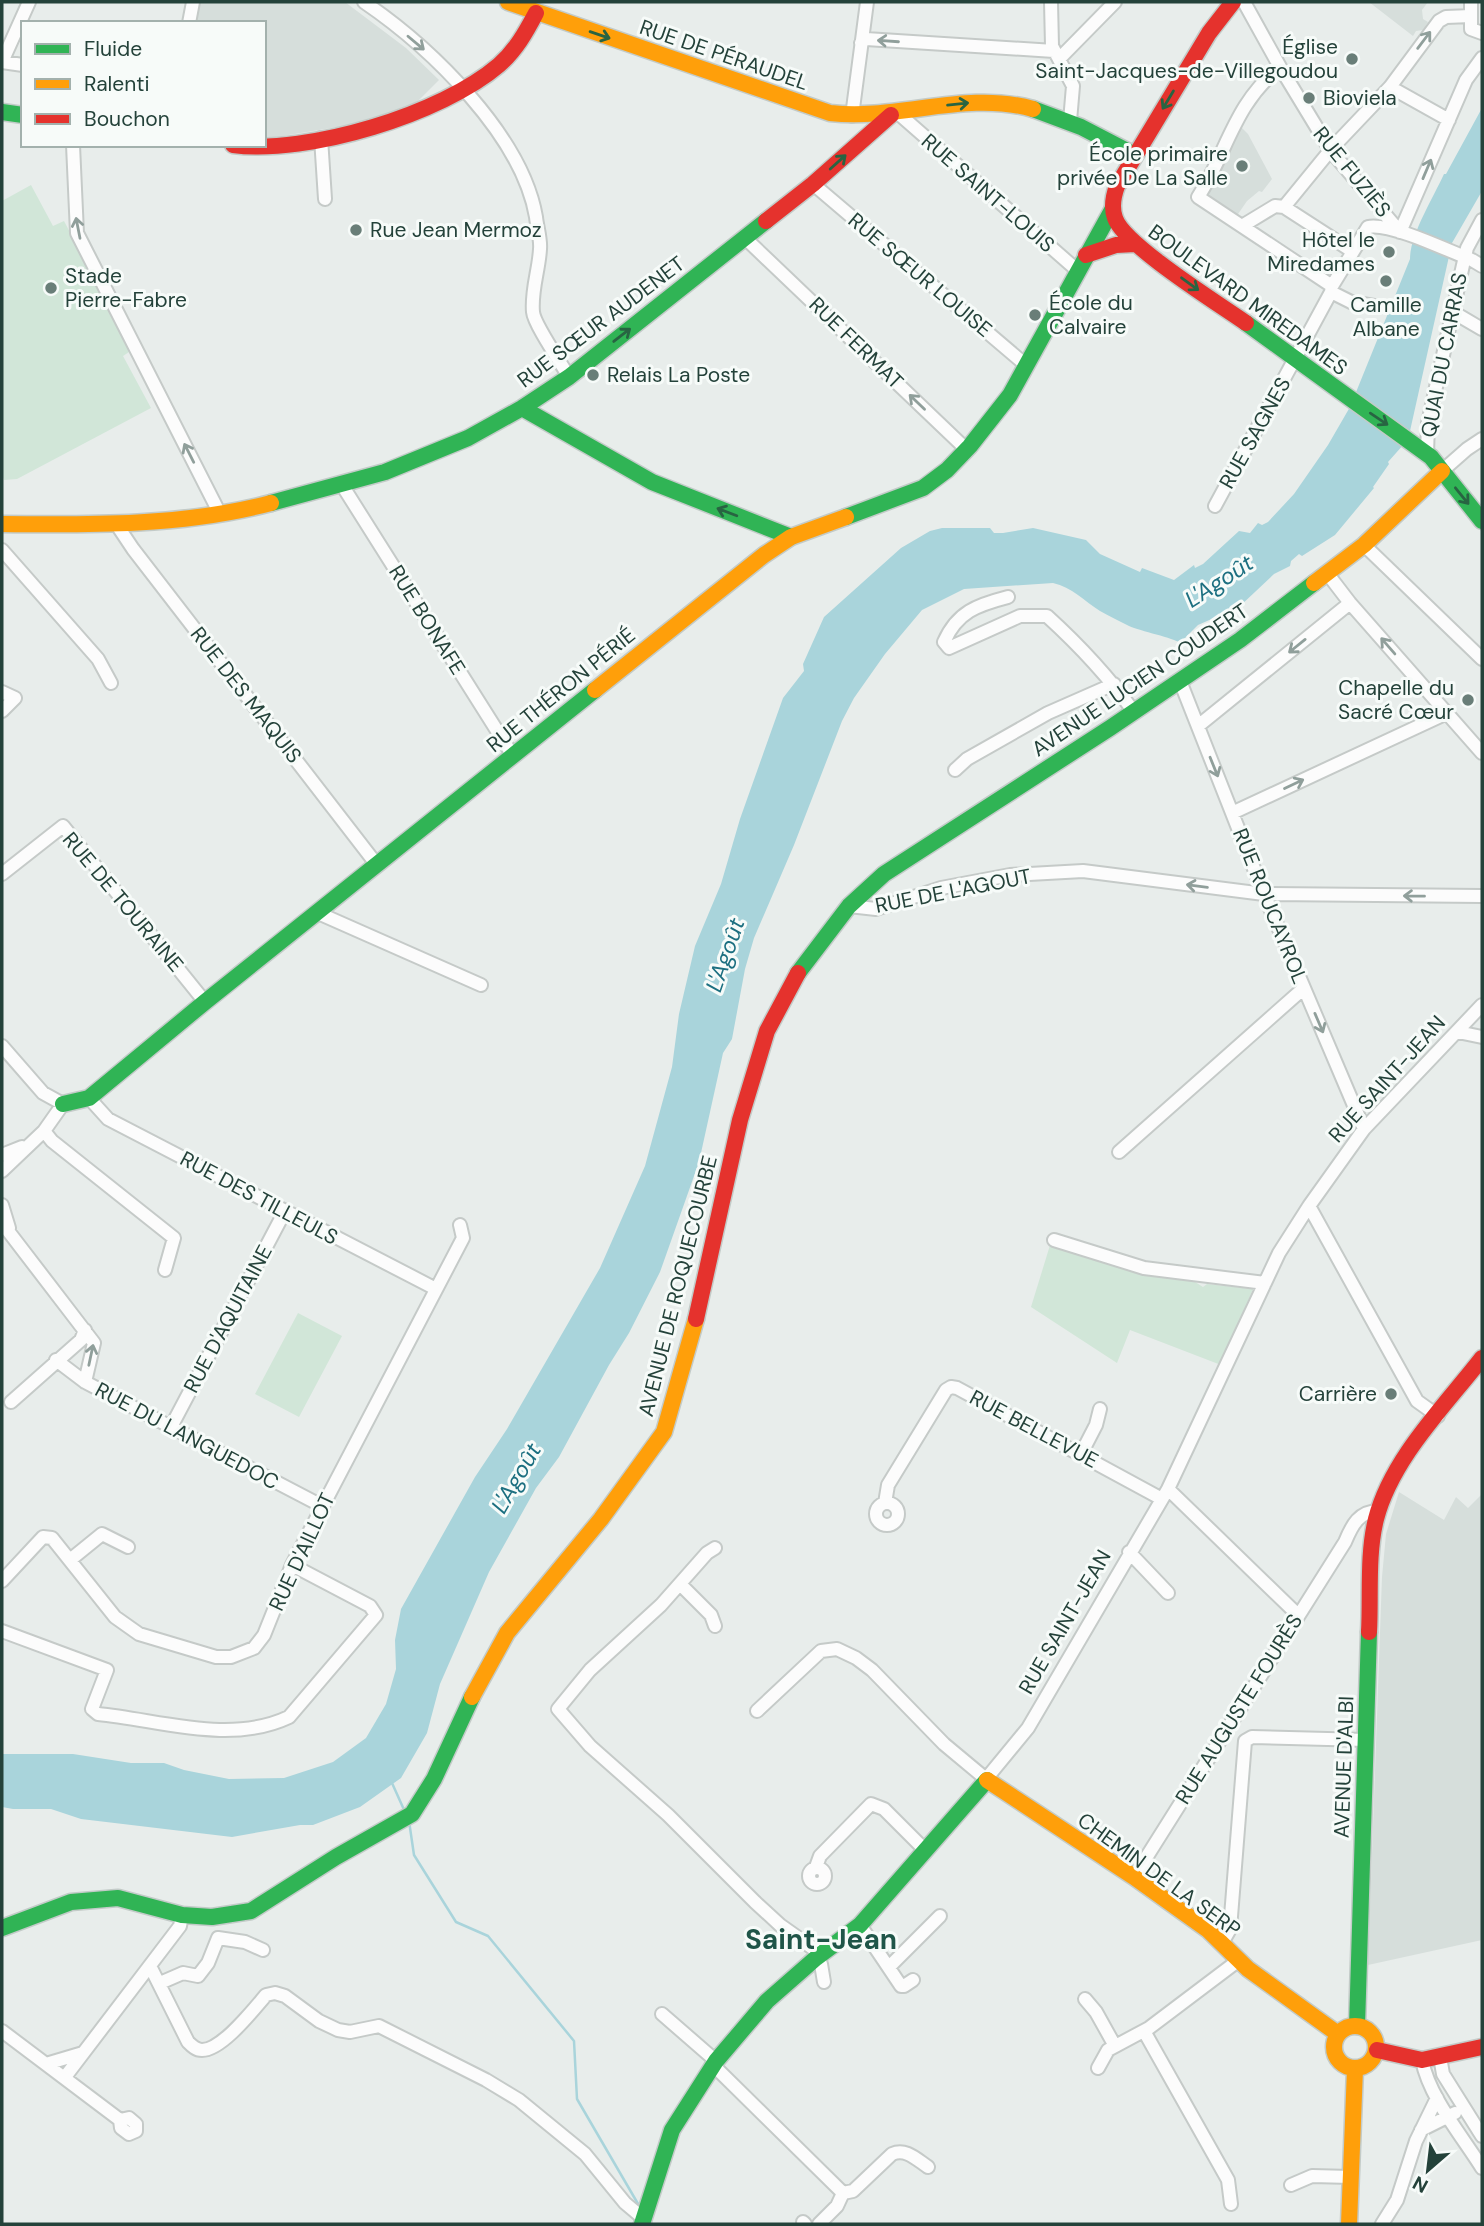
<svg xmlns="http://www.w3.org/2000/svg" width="1484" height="2226" font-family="'DM Sans',sans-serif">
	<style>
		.built { fill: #d6dedb }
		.green { fill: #d1e6d8 }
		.water { fill: #a9d4db }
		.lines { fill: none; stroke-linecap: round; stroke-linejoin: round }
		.stream { stroke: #a9d4db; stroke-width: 2.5 }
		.street-casing { stroke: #c5cac8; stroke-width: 16 }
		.fast-casing { stroke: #c3cbc8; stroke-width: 19 }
		.slow-casing { stroke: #c3cbc8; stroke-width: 19 }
		.jam-casing { stroke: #c3cbc8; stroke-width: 19 }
		.street { stroke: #fcfcfc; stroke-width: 12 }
		.fast { stroke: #30b455; stroke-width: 16 }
		.slow { stroke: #ff9f0a; stroke-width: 16 }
		.jam { stroke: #e5322d; stroke-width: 16 }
		.oneway { stroke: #286442 }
		.oneway2 { stroke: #909f9b }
		.poi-dot { fill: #697e78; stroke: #f7fbf9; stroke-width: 2.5 }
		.labels { text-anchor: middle; stroke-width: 6; stroke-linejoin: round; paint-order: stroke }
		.poi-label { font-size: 21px; fill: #24423a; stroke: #f7fbf9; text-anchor: end }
		.street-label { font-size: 21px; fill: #24423a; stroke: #f7fbf9 }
		.water-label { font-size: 23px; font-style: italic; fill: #1c6f80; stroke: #f7fbf9 }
		.district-label { font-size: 28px; font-weight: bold; fill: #1f5548; stroke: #f7fbf9 }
	</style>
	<rect width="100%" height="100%" fill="#e8edeb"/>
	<path class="built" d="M200,2H345L406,48L439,80L417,102L362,123L264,139V23H195Z
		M1369,2H1428L1422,10L1423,19L1428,22L1423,30L1416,31L1413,36Z
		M1238,124L1248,134L1272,179L1262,192L1259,191L1247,201L1236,217L1204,195Z
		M1399,1492L1444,1520L1456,1497L1468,1508L1482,1494V1940L1368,1965L1382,1577L1386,1534Z"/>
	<path class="green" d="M31,185L53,226L64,221L132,350L123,356L151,408L17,479L4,480L2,475V201Z
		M1051,1242L1144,1271L1148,1276L1192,1280L1203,1287L1207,1284L1253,1289L1221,1365L1130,1330L1117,1363L1031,1307Z
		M298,1313L342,1336L299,1417L255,1394Z"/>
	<path class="water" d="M1482,108V191L1452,243L1410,431L1404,444L1388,462L1389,464L1373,487L1374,488L1335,535L1302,556L1299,554L1291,561L1290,566L1274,574L1239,607L1198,625L1180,643C1174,638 1140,631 1129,626C1119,621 1109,616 1100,611C1084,601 1072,587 1053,583L964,589L922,610L885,654L854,698L842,721L794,845L754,938L745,969L732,1039L723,1053L699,1162L660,1272L629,1333L609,1365L559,1457L536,1488L489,1572L440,1684L427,1733L401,1778L360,1807L313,1825H300L232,1837L81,1819L51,1809H13L2,1807V1754H73L131,1763H164L184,1770L229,1779L284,1778L333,1762L366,1738L386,1704L396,1669L395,1640L401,1609L475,1477L507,1429L600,1268L645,1166L672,1067L679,1014L695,946L721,884L740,819L783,698L804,671L803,664L824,617L901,548L930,531L942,528H990L994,533H1003L1033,528L1086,540L1100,554L1140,572L1142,568L1174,580L1194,565L1195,568L1203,564L1239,531L1250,533L1258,523L1262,525L1268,522L1294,494L1328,445L1350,407L1410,259C1410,235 1433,198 1444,174H1446Z"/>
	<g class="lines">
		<path class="stream" d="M392,1783L405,1812
			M409,1821L414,1855L456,1922L488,1936L574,2041L577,2099L641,2209"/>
		<defs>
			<path id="street" d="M364,2C430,47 522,135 536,217C537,227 541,239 540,249C539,270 531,290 533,312C534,324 561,363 569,377
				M1051,2L1052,46L1073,86L1070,121
				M1244,2L1280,67L1331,151L1400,232L1466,80L1482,58
				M1471,2V29L1482,33
				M189,23L193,2
				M861,43L866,39L1054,51
				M1060,58L1115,2
				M2,62L29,2
				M2,62L23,65
				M1280,67C1233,105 1228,151 1198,197L1332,286
				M1390,87L1449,120
				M899,114L1078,271
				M852,116L867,2
				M321,138L325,199
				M73,145L77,233L220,514
				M813,184L1027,366
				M1284,207L1333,147L1390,87L1439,21L1446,17L1471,16
				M1242,226L1275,206L1284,207L1352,251
				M745,238L966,449
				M1331,292L1351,302L1374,306
				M1453,309L1458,315L1482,329
				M1427,454L1428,423L1463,265L1467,248L1482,220
				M1442,471L1467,449L1482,439
				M342,485L513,756
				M1215,506L1331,292L1332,286L1368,227C1389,222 1449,251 1472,260L1482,266
				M117,525L133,549L377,865
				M1364,545L1482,659
				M2,550L98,659L111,683
				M1327,573L1350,603L1482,753
				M1008,597C977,605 957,612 944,642L949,648L1020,616H1047C1080,646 1108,676 1134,712
				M1180,681L1264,894L1364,1129
				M2,692L15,698L2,711
				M1198,726L1350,603
				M955,770L967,759L1048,713L1114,684
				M1232,813L1447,713
				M2,874L63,826L205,1002
				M849,906L876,909L941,888L1010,875L1083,871L1264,894L1482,896
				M318,913L481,985
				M1458,1032L1482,1037
				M2,1046L43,1093L63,1104L44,1131L2,1171
				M89,1098L108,1119L436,1289
				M44,1131L52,1141L174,1238L165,1270
				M1119,1152L1304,988
				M2,1155L22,1147
				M2,1205L9,1228
				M1309,1206L1417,1401L1438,1416
				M2,1223L94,1343L85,1382
				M1054,1240L1144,1268L1265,1283
				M56,1360L85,1382L322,1506
				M11,1402L81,1340L85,1330
				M171,1427L285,1211
				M1081,1454L1096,1425L1100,1409
				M1168,1489L1298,1615
				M885,1503L888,1485L946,1390L951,1387L957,1388L1162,1499
				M876 1514a11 11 0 1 1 22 0a11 11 0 1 1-22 0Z
				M715,1548L707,1553L661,1605L590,1670L558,1709L590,1746L668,1815L755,1902L780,1925L821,1954
				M1129,1552L1168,1593
				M70,1560L102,1534L128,1547
				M2,1581L43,1537L52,1538L115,1617L139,1634L216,1657H231L254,1648L264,1635L292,1565L463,1238L460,1225
				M680,1584L711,1615L715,1626
				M2,1631L107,1670L92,1709L98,1714C160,1720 230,1745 289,1717L376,1615L370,1606L292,1565
				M757,1711L821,1651L837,1649L856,1658L872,1670L944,1744L986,1779L1028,1728L1168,1489L1279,1253L1309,1206L1364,1129L1482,1005
				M816,1867L820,1856L871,1804L884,1809L925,1850
				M809 1876a8 8 0 1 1 16 0a8 8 0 1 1-16 0Z
				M1134,1877L1345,1542C1352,1525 1359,1511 1379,1511
				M860,1925L901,1986H904L913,1980
				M1222,1943L1230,1929L1245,1741L1252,1737L1366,1740
				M816,1958L821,1964L824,1982
				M150,1966L188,2042C192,2046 196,2050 202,2050C222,2050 253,2010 266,1995L275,1993L285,1996L319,2021L338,2030L350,2032L379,2026L486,2080L519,2100L585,2154L625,2203L644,2219
				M889,1967L940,1916
				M160,1983L183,1973L198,1976L208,1963L218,1938L245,1942L263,1950
				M1085,1999L1096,2012L1115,2046
				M662,2014L716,2061
				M2,2031L120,2120L121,2128L129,2134L136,2131V2124L129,2118L120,2120
				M1144,2031L1228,2180L1231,2204
				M1440,2057L1443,2074L1482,2136
				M1422,2060C1429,2097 1462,2136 1482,2168
				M46,2064L83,2053
				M713,2065L843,2193L853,2191L892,2154C906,2148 916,2159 928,2167
				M1098,2068L1108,2050L1149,2028L1239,1960
				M65,2077L180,1926L182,1915
				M1421,2130L1455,2113
				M1291,2185L1312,2176L1351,2177
				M803,2222L805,2224
				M819,2224L837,2206L843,2193
				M1382,2224L1397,2200L1416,2141L1437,2098"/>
			<path id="fast" d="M1033,109L1081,127L1135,155
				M2,112L23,115
				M1246,323L1431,457L1482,521
				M522,408L652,482L791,537
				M271,503L385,472L468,438L522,408L569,377L766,221
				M846,517L923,488L947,470L970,446L1010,395L1112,210
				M798,973L849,906L884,874L1110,728L1240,640L1314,583
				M63,1104L89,1098L205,1002L595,690
				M2,1928L71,1902L118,1898L182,1915L212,1917L251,1911L336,1857L412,1814L434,1779L472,1697
				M1357,2026L1369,1632
				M642,2224L672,2130L716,2061L767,2001L816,1958L860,1925L987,1780"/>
			<path id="slow" d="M508,2L830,113C898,121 966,90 1033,109
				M2,524C92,525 184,526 271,503
				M1314,583L1364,545L1442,471
				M595,690L764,555L791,537L846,517
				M472,1697L507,1633L601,1519L664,1432L696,1319
				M987,1780L1134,1877L1208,1930L1248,1969L1338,2034
				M1334 2047a21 21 0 1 1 42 0a21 21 0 1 1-42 0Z
				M1349,2224L1355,2069"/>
			<path id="jam" d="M1233,2L1209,33L1117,186C1113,197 1111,207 1115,218C1124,245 1219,304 1246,323
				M233,145C308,155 442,114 499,65C516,50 526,32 536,13
				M766,221L813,184L891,115
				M1086,255L1116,245L1135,244
				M696,1319L740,1120L767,1031L798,973
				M1369,1632C1371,1596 1367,1555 1376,1519C1392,1458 1444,1407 1482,1358
				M1377,2050L1422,2060L1482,2047"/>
		</defs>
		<use href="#street" class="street-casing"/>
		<use href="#fast" class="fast-casing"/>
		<use href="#slow" class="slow-casing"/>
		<use href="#jam" class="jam-casing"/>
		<use href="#street" class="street"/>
		<use href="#fast" class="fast"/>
		<use href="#slow" class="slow"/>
		<use href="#jam" class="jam"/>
	</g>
	<defs><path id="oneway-shaft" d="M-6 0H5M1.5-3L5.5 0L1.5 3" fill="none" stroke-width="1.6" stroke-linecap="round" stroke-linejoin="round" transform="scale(1.75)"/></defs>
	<g class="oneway">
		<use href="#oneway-shaft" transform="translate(600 35) rotate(19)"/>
		<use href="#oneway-shaft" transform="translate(1168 100) rotate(121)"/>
		<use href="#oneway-shaft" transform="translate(958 104) rotate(-6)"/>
		<use href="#oneway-shaft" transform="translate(838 162) rotate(-42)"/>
		<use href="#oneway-shaft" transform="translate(1190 284) rotate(36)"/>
		<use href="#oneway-shaft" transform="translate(622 335) rotate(-38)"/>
		<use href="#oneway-shaft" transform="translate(1379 419) rotate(34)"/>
		<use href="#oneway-shaft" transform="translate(1462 496) rotate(51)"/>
		<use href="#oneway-shaft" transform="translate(727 512) rotate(-159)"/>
	</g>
	<g class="oneway2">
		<use href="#oneway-shaft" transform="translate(1424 40) rotate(-53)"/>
		<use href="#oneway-shaft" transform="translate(888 41) rotate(-176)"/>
		<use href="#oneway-shaft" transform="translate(416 43) rotate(40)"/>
		<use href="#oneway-shaft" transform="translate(1427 169) rotate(-67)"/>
		<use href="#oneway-shaft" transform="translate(78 228) rotate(-101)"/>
		<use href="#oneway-shaft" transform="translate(917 402) rotate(-136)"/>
		<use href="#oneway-shaft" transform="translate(189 453) rotate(-117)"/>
		<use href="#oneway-shaft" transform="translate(1297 646) rotate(141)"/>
		<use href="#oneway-shaft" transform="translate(1388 646) rotate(-131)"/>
		<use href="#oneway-shaft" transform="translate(1214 767) rotate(68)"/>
		<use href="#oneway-shaft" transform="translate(1294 784) rotate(-25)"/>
		<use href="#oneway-shaft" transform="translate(1197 886) rotate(-173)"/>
		<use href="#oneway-shaft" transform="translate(1414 896) rotate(-179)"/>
		<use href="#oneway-shaft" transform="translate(1319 1023) rotate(67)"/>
		<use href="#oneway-shaft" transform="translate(91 1355) rotate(-78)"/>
	</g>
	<g class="poi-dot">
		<circle cx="1352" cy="59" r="7"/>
		<circle cx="1309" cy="98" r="7"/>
		<circle cx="1242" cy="166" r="7"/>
		<circle cx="356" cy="230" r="7"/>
		<circle cx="1389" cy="252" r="7"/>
		<circle cx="1386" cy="281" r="7"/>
		<circle cx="51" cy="288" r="7"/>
		<circle cx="1035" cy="315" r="7"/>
		<circle cx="593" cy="375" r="7"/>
		<circle cx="1468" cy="700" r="7"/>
		<circle cx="1391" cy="1394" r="7"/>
	</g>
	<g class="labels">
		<g class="poi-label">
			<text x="1338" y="54">Église<tspan x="1338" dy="24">Saint-Jacques-de-Villegoudou</tspan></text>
			<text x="1323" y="105" text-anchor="start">Bioviela</text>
			<text x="1228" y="161">École primaire<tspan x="1228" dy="24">privée De La Salle</tspan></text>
			<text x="370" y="237" text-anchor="start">Rue Jean Mermoz</text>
			<text x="1375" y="247">Hôtel le<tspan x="1375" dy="24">Miredames</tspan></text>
			<text x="65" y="283" text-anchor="start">Stade<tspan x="65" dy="24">Pierre-Fabre</tspan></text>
			<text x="1049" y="310" text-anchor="start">École du<tspan x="1049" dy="24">Calvaire</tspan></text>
			<text x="1386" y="312" text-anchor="middle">Camille<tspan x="1386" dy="24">Albane</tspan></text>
			<text x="607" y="382" text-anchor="start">Relais La Poste</text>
			<text x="1454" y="695">Chapelle du<tspan x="1454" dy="24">Sacré Cœur</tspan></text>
			<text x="1377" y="1401">Carrière</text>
		</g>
		<g class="street-label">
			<text transform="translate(724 55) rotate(19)" y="7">RUE DE PÉRAUDEL</text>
			<text transform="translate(1352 172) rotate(51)" y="7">RUE FUZIÈS</text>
			<text transform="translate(988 193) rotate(41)" y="7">RUE SAINT-LOUIS</text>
			<text transform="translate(920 275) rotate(40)" y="7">RUE SŒUR LOUISE</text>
			<text transform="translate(1248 300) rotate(36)" y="7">BOULEVARD MIREDAMES</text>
			<text transform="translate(601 322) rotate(-37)" y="7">RUE SŒUR AUDENET</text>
			<text transform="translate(856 343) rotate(44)" y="7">RUE FERMAT</text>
			<text transform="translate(1444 355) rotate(-79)" y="7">QUAI DU CARRAS</text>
			<text transform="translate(1255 433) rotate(-61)" y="7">RUE SAGNES</text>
			<text transform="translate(427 620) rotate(58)" y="7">RUE BONAFE</text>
			<text transform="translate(1140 680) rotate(-34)" y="7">AVENUE LUCIEN COUDERT</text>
			<text transform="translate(561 690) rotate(-39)" y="7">RUE THÉRON PÉRIÉ</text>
			<text transform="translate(246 695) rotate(52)" y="7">RUE DES MAQUIS</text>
			<text transform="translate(953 891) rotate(-11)" y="7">RUE DE L'AGOUT</text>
			<text transform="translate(123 902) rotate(50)" y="7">RUE DE TOURAINE</text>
			<text transform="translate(1270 906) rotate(68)" y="7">RUE ROUCAYROL</text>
			<text transform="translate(1387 1079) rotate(-48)" y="7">RUE SAINT-JEAN</text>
			<text transform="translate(259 1198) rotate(28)" y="7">RUE DES TILLEULS</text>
			<text transform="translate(678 1286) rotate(-76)" y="7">AVENUE DE ROQUECOURBE</text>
			<text transform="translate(228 1319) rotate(-62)" y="7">RUE D'AQUITAINE</text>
			<text transform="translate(1034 1429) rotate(28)" y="7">RUE BELLEVUE</text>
			<text transform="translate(187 1436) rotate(28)" y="7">RUE DU LANGUEDOC</text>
			<text transform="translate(302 1552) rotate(-65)" y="7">RUE D'AILLOT</text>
			<text transform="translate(1065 1622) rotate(-60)" y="7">RUE SAINT-JEAN</text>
			<text transform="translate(1239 1709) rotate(-58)" y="7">RUE AUGUSTE FOURÈS</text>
			<text transform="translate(1344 1767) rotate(-88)" y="7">AVENUE D'ALBI</text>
			<text transform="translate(1159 1875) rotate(36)" y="7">CHEMIN DE LA SERP</text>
		</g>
		<g class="water-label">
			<text transform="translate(1219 581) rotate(-33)" y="8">L'Agoût</text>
			<text transform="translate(725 955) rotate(-71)" y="8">L'Agoût</text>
			<text transform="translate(516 1478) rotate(-60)" y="8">L'Agoût</text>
		</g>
		<g class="district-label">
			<text x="821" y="1949">Saint-Jean</text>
		</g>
	</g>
	<rect width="1484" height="2226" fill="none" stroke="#24423a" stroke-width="7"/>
	<rect x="21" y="21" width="245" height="126" fill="#f7fbf9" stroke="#a3b1ad" stroke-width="2"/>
	<rect x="35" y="44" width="35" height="10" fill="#30b455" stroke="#a3b1ad" stroke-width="2"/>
	<text x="84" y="56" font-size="21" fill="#24423a">Fluide</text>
	<rect x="35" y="79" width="35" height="10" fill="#ff9f0a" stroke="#a3b1ad" stroke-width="2"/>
	<text x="84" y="91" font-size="21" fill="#24423a">Ralenti</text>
	<rect x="35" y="114" width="35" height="10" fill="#e5322d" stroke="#a3b1ad" stroke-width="2"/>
	<text x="84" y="126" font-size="21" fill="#24423a">Bouchon</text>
	<g transform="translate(1428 2170) rotate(208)" stroke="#f7fbf9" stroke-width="5" paint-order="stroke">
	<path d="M0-5L12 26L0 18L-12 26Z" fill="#24423a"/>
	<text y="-10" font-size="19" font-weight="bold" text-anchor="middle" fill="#24423a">N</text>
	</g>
</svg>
